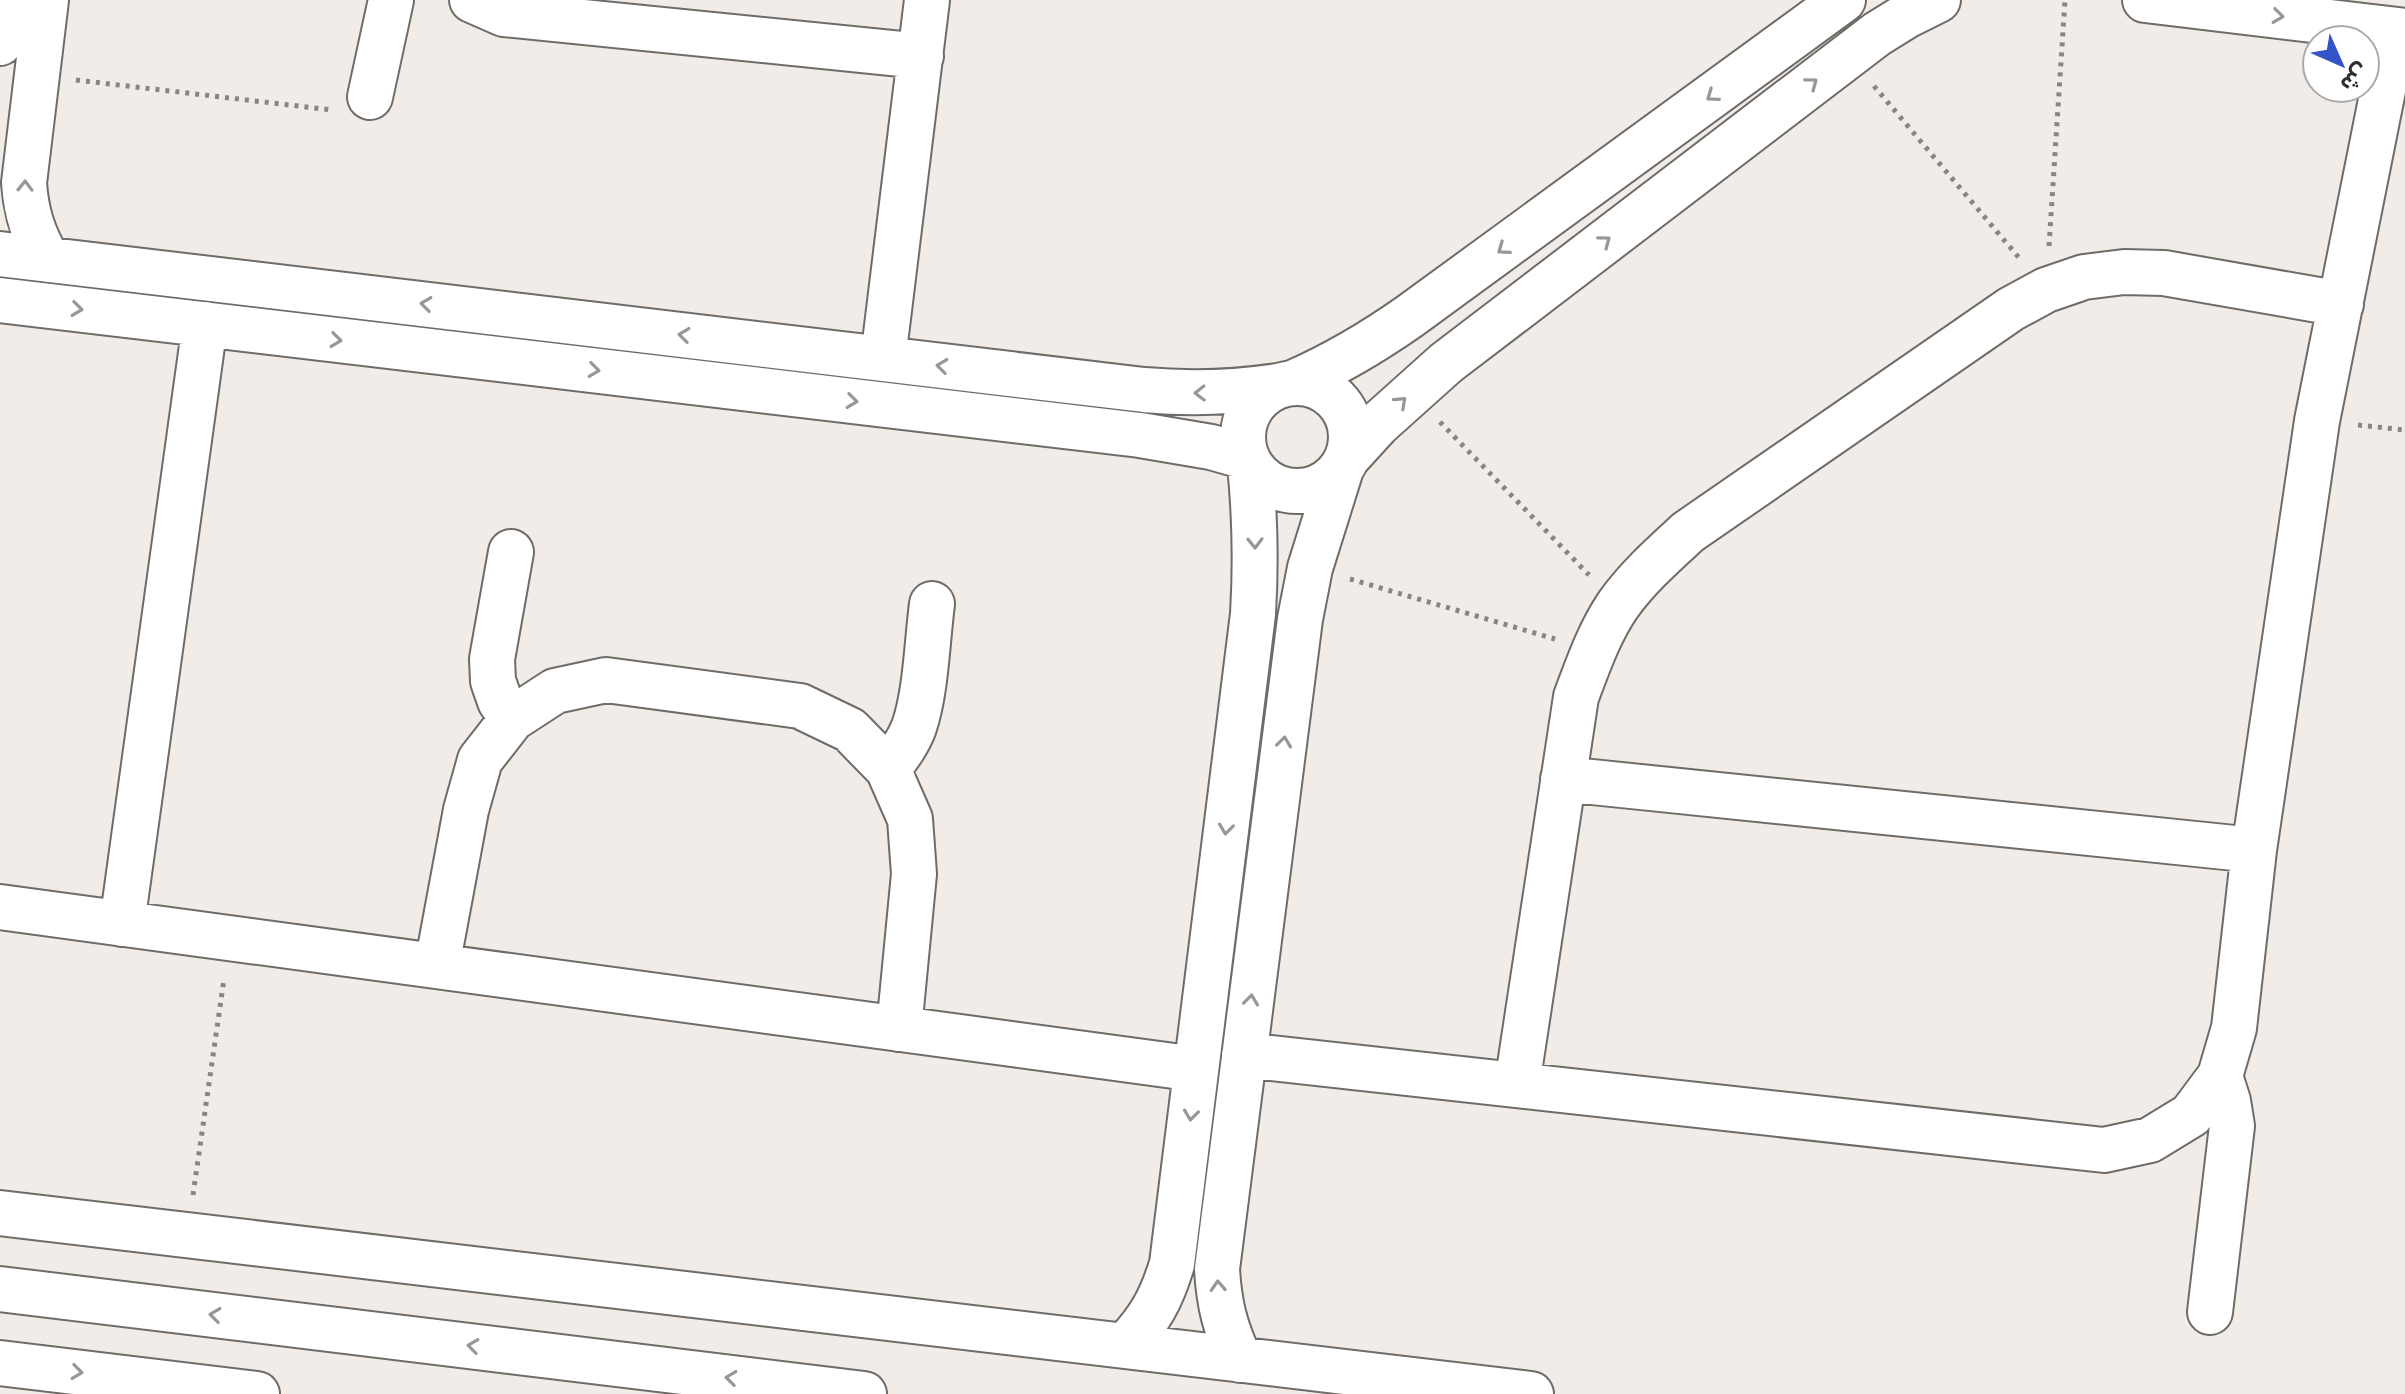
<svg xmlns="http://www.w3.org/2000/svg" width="2405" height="1394" font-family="Signika,'Noto Sans Arabic',sans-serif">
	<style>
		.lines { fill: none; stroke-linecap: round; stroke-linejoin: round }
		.minor-casing { stroke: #6f6c68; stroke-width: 48 }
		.path { stroke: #888582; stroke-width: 5; stroke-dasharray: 4 6; stroke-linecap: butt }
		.minor { stroke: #fff; stroke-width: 44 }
		.oneway { stroke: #989696 }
	</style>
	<rect width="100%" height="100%" fill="#f1ece8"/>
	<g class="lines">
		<defs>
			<path id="minor" d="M46,0L24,183C26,212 33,235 48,260
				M472,0L504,14L921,56
				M2145,0L2405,31
				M0,43L5,0
				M370,97L391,0
				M0,254L1144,390C1191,394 1231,393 1278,386
				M0,300L1140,435L1211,447L1246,457
				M883,359L927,0
				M1295,382C1336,364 1373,342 1410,316L1843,0
				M1243 437a54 54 0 1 1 108 0a54 54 0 1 1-108 0Z
				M1347,458L1378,424L1446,363L1877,34L1906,16L1938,0
				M511,552L492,659L493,681L500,701L512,719
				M888,769C898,756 908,743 914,727C926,692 927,642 932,604
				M1563,779L2254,850
				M0,907L1196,1069
				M122,924L205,324
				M437,966L466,810L480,760L512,719L555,691L606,680L800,706L850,730L888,769L910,819L914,874L899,1029
				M1244,1055L2104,1150L2150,1140L2191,1115L2220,1076L2234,1028L2254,850L2317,421L2395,30
				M1517,1085L1576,697C1588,665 1599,633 1618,605C1638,577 1663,555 1688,532L2011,309L2046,290L2084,277L2124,272L2164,273L2341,304
				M0,1213L1531,1394
				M0,1289L864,1394
				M2210,1312L2232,1126L2228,1101L2220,1076
				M1125,1346C1150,1319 1161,1300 1172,1264L1253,614C1256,564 1255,515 1250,465
				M1240,1360C1225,1328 1219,1304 1217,1269L1300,619L1310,568L1341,469
				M0,1363L257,1394"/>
		</defs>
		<use href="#minor" class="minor-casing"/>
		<path class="path" d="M76,80L332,110
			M1874,86L2020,259
			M2049,246L2065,0
			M1440,422L1589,575
			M2358,425L2405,430
			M1350,579L1555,639
			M193,1195L224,979"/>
		<use href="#minor" class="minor"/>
	</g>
	<defs><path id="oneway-chevron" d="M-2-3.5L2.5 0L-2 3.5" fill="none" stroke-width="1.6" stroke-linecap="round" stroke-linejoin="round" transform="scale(2)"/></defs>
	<g class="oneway">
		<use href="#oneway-chevron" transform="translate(2278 16) rotate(7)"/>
		<use href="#oneway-chevron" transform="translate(1812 83) rotate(-37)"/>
		<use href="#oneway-chevron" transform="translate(1712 96) rotate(144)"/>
		<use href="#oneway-chevron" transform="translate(25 186) rotate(-89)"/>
		<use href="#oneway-chevron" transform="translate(1605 241) rotate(-37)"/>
		<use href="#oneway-chevron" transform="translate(1503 249) rotate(144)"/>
		<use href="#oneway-chevron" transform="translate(426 304) rotate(-173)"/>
		<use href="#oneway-chevron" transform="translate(77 309) rotate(7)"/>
		<use href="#oneway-chevron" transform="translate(684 335) rotate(-173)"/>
		<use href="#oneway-chevron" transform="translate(336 340) rotate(7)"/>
		<use href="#oneway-chevron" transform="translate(942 366) rotate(-173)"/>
		<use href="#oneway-chevron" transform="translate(594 370) rotate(7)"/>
		<use href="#oneway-chevron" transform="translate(1200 393) rotate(179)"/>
		<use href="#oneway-chevron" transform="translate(852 401) rotate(7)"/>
		<use href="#oneway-chevron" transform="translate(1401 402) rotate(-43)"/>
		<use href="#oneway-chevron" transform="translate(1255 543) rotate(89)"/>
		<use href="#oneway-chevron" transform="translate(1284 742) rotate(-83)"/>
		<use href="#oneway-chevron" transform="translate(1226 829) rotate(97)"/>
		<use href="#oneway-chevron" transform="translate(1251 1000) rotate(-83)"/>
		<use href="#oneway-chevron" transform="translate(1191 1115) rotate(97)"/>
		<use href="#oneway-chevron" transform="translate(1218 1286) rotate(-93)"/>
		<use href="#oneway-chevron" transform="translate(215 1315) rotate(-173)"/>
		<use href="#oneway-chevron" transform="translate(473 1346) rotate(-173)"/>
		<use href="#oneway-chevron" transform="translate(77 1372) rotate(7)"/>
		<use href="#oneway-chevron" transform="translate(731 1378) rotate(-173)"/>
	</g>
	<g transform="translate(2341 64) rotate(135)"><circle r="38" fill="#ffffff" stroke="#acabab" stroke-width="2"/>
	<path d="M0-6L14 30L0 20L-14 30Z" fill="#3454c5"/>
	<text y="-12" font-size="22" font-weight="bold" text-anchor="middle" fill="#302e2d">ش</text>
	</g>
</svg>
